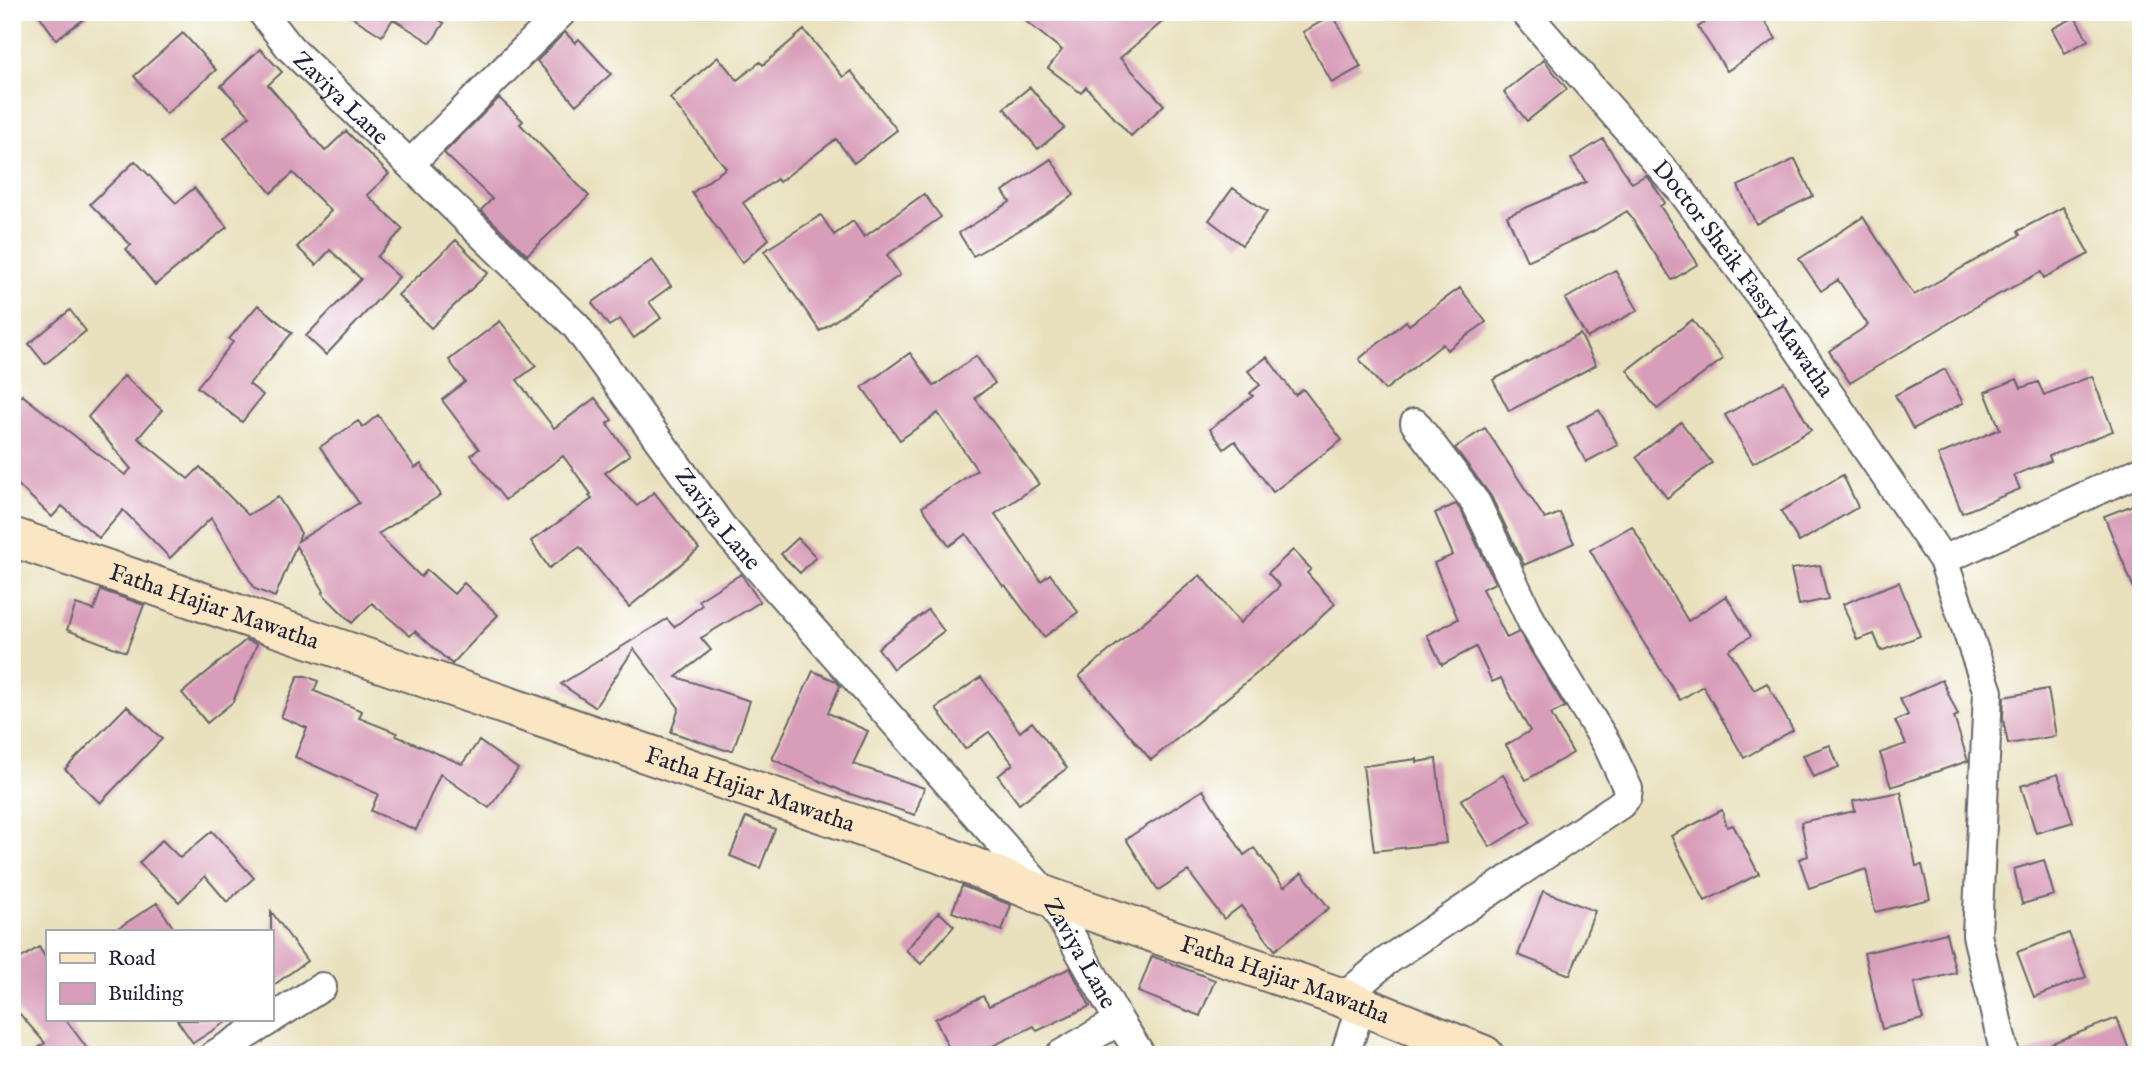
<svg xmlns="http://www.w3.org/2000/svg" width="2153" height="1067" font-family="'IM FELL English',serif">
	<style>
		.building { fill: #d89db9 }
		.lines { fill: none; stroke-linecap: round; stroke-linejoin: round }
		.street-casing { stroke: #686569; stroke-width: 32 }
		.secondary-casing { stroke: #686569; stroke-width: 42 }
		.street { stroke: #fff; stroke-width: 28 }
		.secondary { stroke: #fbe6c3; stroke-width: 38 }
		.labels { text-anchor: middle; stroke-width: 5; stroke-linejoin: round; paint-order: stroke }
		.street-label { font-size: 24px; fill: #22223b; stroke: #fff }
	</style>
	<rect width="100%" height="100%" fill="#fff"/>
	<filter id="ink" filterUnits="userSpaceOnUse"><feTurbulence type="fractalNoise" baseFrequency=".0143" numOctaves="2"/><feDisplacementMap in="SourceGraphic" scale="14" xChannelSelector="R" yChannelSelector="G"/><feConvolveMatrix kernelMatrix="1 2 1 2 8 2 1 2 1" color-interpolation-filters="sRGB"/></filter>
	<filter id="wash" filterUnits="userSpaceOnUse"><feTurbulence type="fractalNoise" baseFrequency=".00686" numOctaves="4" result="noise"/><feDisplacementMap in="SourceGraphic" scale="28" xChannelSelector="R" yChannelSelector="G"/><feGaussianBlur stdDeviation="1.57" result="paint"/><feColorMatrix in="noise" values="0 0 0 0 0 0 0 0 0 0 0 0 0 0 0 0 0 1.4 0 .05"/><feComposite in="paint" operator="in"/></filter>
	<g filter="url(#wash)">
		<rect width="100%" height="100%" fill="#e9e1be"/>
		<g id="blocks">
			<path class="building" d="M37,12H94L56,39Z
				M344,12H427L444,23L431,43L393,19L382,36Z
				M1014,12H1174L1120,58L1164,105L1131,136L1086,87L1081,93L1048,68L1062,50Z
				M1721,12H1759L1776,39L1727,71L1698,27Z
				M1333,15L1361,67L1332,83L1303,32Z
				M2075,17L2088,40L2065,53L2052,29Z
				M804,30L843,77L851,71L897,130L854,163L836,139L779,182L777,179L743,203L769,239L742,263L692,193L726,168L670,98L718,57L737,80L760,62L763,65Z
				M565,32L575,43L579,39L611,74L576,105L537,61Z
				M183,33L216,70L166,114L134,76Z
				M260,49L282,72L268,85L325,151L346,131L389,174L367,195L403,229L377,257L399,277L326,355L306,336L361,279L330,250L316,265L297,247L331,211L293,173L271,193L224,138L250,116L221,86Z
				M1544,60L1567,89L1527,121L1504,92Z
				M1030,87L1064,128L1038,149L1004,108Z
				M499,98L523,121L520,124L589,196L527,255L481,210L492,199L444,153Z
				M1603,139L1632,183L1646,175L1651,181L1665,203L1660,206L1698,264L1672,280L1627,211L1594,231L1527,261L1507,216L1586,182L1571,159Z
				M1051,159L1074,195L1027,226L973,256L959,233L1010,202L1003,191Z
				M1795,159L1813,196L1756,224L1738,186Z
				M135,161L176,203L194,188L227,227L155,285L126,249L131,245L90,204Z
				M1233,188L1267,212L1242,245L1209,220Z
				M924,194L941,217L887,255L900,275L820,331L764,251L821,215L834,235L853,221L864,237Z
				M2063,207L2089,254L2044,278L2041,272L1982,303L1850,383L1829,351L1868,325L1838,280L1821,291L1799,259L1863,217L1914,295L2020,235L2018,231Z
				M456,240L488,273L431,328L398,295Z
				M652,260L671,286L649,302L661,318L634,338L620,319L609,326L592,303Z
				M1615,270L1638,310L1587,338L1565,299Z
				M1460,288L1486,322L1447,350L1443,344L1385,390L1359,359L1406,321L1409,325Z
				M258,305L292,333L249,384L263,395L242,422L197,387L233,342L229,339Z
				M70,310L86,331L45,364L29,344Z
				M1692,320L1723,359L1657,409L1627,370Z
				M500,321L536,366L517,380L554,428L595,398L612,420L607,424L630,455L605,473L637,506L654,492L699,549L629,607L580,547L549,568L531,541L592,499L589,496L591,494L563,456L505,500L471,455L479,449L442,400L465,382L449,360Z
				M1580,334L1596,365L1509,411L1493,380Z
				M910,353L934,386L976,356L995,383L975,398L1039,484L995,514L1041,581L1050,574L1078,612L1044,637L1005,585L1003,586L966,534L949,546L922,507L977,470L938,413L900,440L862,387Z
				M1267,357L1295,395L1303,389L1342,440L1273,492L1235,441L1224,449L1210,429L1253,396L1250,393L1260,385L1248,371Z
				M1945,369L1963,403L1913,429L1895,395Z
				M124,376L162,410L138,438L188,479L200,467L248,515L278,497L301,533L298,541L359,503L320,447L358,421L363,427L378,415L415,468L421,464L441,495L378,534L421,577L427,570L454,594L464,583L498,615L452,664L415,631L410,636L372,603L352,623L322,593L324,591L296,546L275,597L255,589L211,518L170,558L123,510L99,538L62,506L52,517L12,479V408L22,395L125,475L131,469L88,417Z
				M2092,376L2113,431L2049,456L2051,461L2014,475L2020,489L1962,513L1938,455L2000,429L1985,392L2017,379L2021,388L2038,382L2044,395Z
				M1784,382L1811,430L1753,463L1725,415Z
				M1599,410L1618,445L1586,462L1567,427Z
				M1681,422L1712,463L1667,498L1636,457Z
				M1485,428L1545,519L1560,513L1574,543L1524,565L1491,496L1455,448Z
				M1843,475L1858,507L1799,542L1781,511Z
				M2141,502V603H2140L2104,516Z
				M1456,504L1462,512L1495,583L1482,589L1507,638L1519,632L1565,707L1551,714L1573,753L1526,780L1506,745L1530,731L1501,678L1492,682L1476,647L1442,665L1427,635L1458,619L1434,563L1453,555L1435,513Z
				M1632,526L1688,621L1726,596L1751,636L1729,650L1754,690L1767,683L1793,730L1744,758L1703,686L1680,700L1642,640L1590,550Z
				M798,538L816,557L800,573L781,554Z
				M1293,550L1311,569L1307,573L1335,604L1288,648L1151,760L1079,676L1200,575L1240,623L1280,586L1268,573Z
				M1820,565L1828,599L1799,605L1791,569Z
				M741,574L760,602L701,638L711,650L676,677L750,701L733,750H725L671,732L679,708L634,649L595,707L561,684L667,619L674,627L702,605L699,600Z
				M1899,582L1920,636L1881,651L1874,634L1857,640L1843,604Z
				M101,590L144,605L126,652L67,630L76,604L94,610Z
				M928,610L944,631L893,669L878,648Z
				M246,640L257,644L233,702L207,723L182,693Z
				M813,671L836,681L840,686L828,713L868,731L853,764L924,788L915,815L844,792L772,759Z
				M298,676H306L318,681L314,691L362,711L359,718L397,733L396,736L462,764L479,741L518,769L489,808L440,774L416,830L371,811L378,794L295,757L307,728L281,717Z
				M981,677L1020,732L1032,722L1067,768L1019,804L998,776L1013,764L989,732L965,749L936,708Z
				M1942,680L1958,715L1954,717L1968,761L1891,787L1880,753L1906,744L1895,721L1908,715L1900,699Z
				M2048,689L2056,736L2008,744L2003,719L2004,697Z
				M127,706L162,739L100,803L65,769Z
				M1830,745L1839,767L1813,777L1803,755Z
				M1417,759V762L1436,759L1446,843L1374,851L1363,766Z
				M2058,774L2073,822L2036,833L2021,786Z
				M1503,775L1531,822L1490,847L1461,800Z
				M1203,790L1244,855L1254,848L1284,887L1302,873L1329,908L1275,950L1241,906L1224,919L1188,871L1158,890L1126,839Z
				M1901,792L1916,866L1922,865L1930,899L1875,912L1866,869L1809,888L1799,859L1808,856L1801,822L1855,811L1853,801Z
				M1722,810L1727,827L1733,825L1759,874L1705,901L1671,836Z
				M746,817L775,829L760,868L730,856Z
				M212,831L254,878L227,902L205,876L179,902L139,863L162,840L180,858Z
				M2044,860L2054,895L2022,904L2014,869Z
				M962,886L1011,905L1002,931L952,912Z
				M1543,891L1595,911L1570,975L1518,955Z
				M157,903L176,932H112Z
				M271,911L307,961L271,987Z
				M939,912L954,926L921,964L906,950Z
				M1946,933L1956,973L1914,983L1923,1019L1882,1029L1864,953Z
				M2069,933L2086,977L2034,997L2017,952Z
				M39,947L47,960V1020H66L92,1055H29L45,1043L12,1005V964Z
				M1152,956L1215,980L1200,1016L1138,992Z
				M1070,968L1090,1006L1037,1031L1034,1026L974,1055H952L935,1019L983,996L989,1006Z
				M2117,1018L2131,1055H2027L2026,1053Z
				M177,1020H229L193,1043Z"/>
		</g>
	</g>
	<g filter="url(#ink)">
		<use href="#blocks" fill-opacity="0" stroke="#686569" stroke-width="2"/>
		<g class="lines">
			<defs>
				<g id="street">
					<path id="s1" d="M262,12L290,48L576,326L721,526L1049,897L1119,1021L1141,1055"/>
					<path id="s2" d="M1525,12L1681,190L1779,321L1943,560L1988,692L1977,935L2005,1055"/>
					<path d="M410,164L562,12"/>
					<path d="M1943,560L2141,471"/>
					<path d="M1343,998L1385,962L1621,804L1627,797L1628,789L1608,746L1532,622L1476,503L1415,423"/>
					<path d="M271,1019L322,987"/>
					<path d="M214,1055L270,1020"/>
					<path d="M1060,1055L1119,1021"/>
					<path d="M1345,1055L1361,1005"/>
				</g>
				<g id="secondary">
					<path id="s3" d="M12,537L941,854L1049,897L1343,998L1484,1055"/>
				</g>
			</defs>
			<use href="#street" class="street-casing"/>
			<use href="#secondary" class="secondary-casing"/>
			<use href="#street" class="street"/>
			<use href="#secondary" class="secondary"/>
		</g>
	</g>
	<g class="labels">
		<g class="street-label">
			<text dy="8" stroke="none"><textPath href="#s1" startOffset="117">Zaviya Lane</textPath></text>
			<text dy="8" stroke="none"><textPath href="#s2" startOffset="345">Doctor Sheik Fassy Mawatha</textPath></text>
			<text dy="8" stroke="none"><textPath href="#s1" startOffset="684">Zaviya Lane</textPath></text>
			<text dy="8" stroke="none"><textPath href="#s3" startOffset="214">Fatha Hajiar Mawatha</textPath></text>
			<text dy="8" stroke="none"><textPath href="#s3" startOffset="780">Fatha Hajiar Mawatha</textPath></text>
			<text dy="8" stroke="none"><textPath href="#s1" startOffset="1251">Zaviya Lane</textPath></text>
			<text dy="8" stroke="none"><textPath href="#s3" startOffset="1348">Fatha Hajiar Mawatha</textPath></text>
		</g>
	</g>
	<rect width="2153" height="1067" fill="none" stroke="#fff" stroke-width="42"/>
	<rect x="46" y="930" width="228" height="91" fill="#ffffff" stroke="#a7a7b1" stroke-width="2"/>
	<rect x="60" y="953" width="35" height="10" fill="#fbe6c3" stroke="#a7a7b1" stroke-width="2"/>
	<text x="108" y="965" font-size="21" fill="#22223b">Road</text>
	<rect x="60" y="983" width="35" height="21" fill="#d89db9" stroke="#a7a7b1" stroke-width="2"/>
	<text x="108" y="1000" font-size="21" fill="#22223b">Building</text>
</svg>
